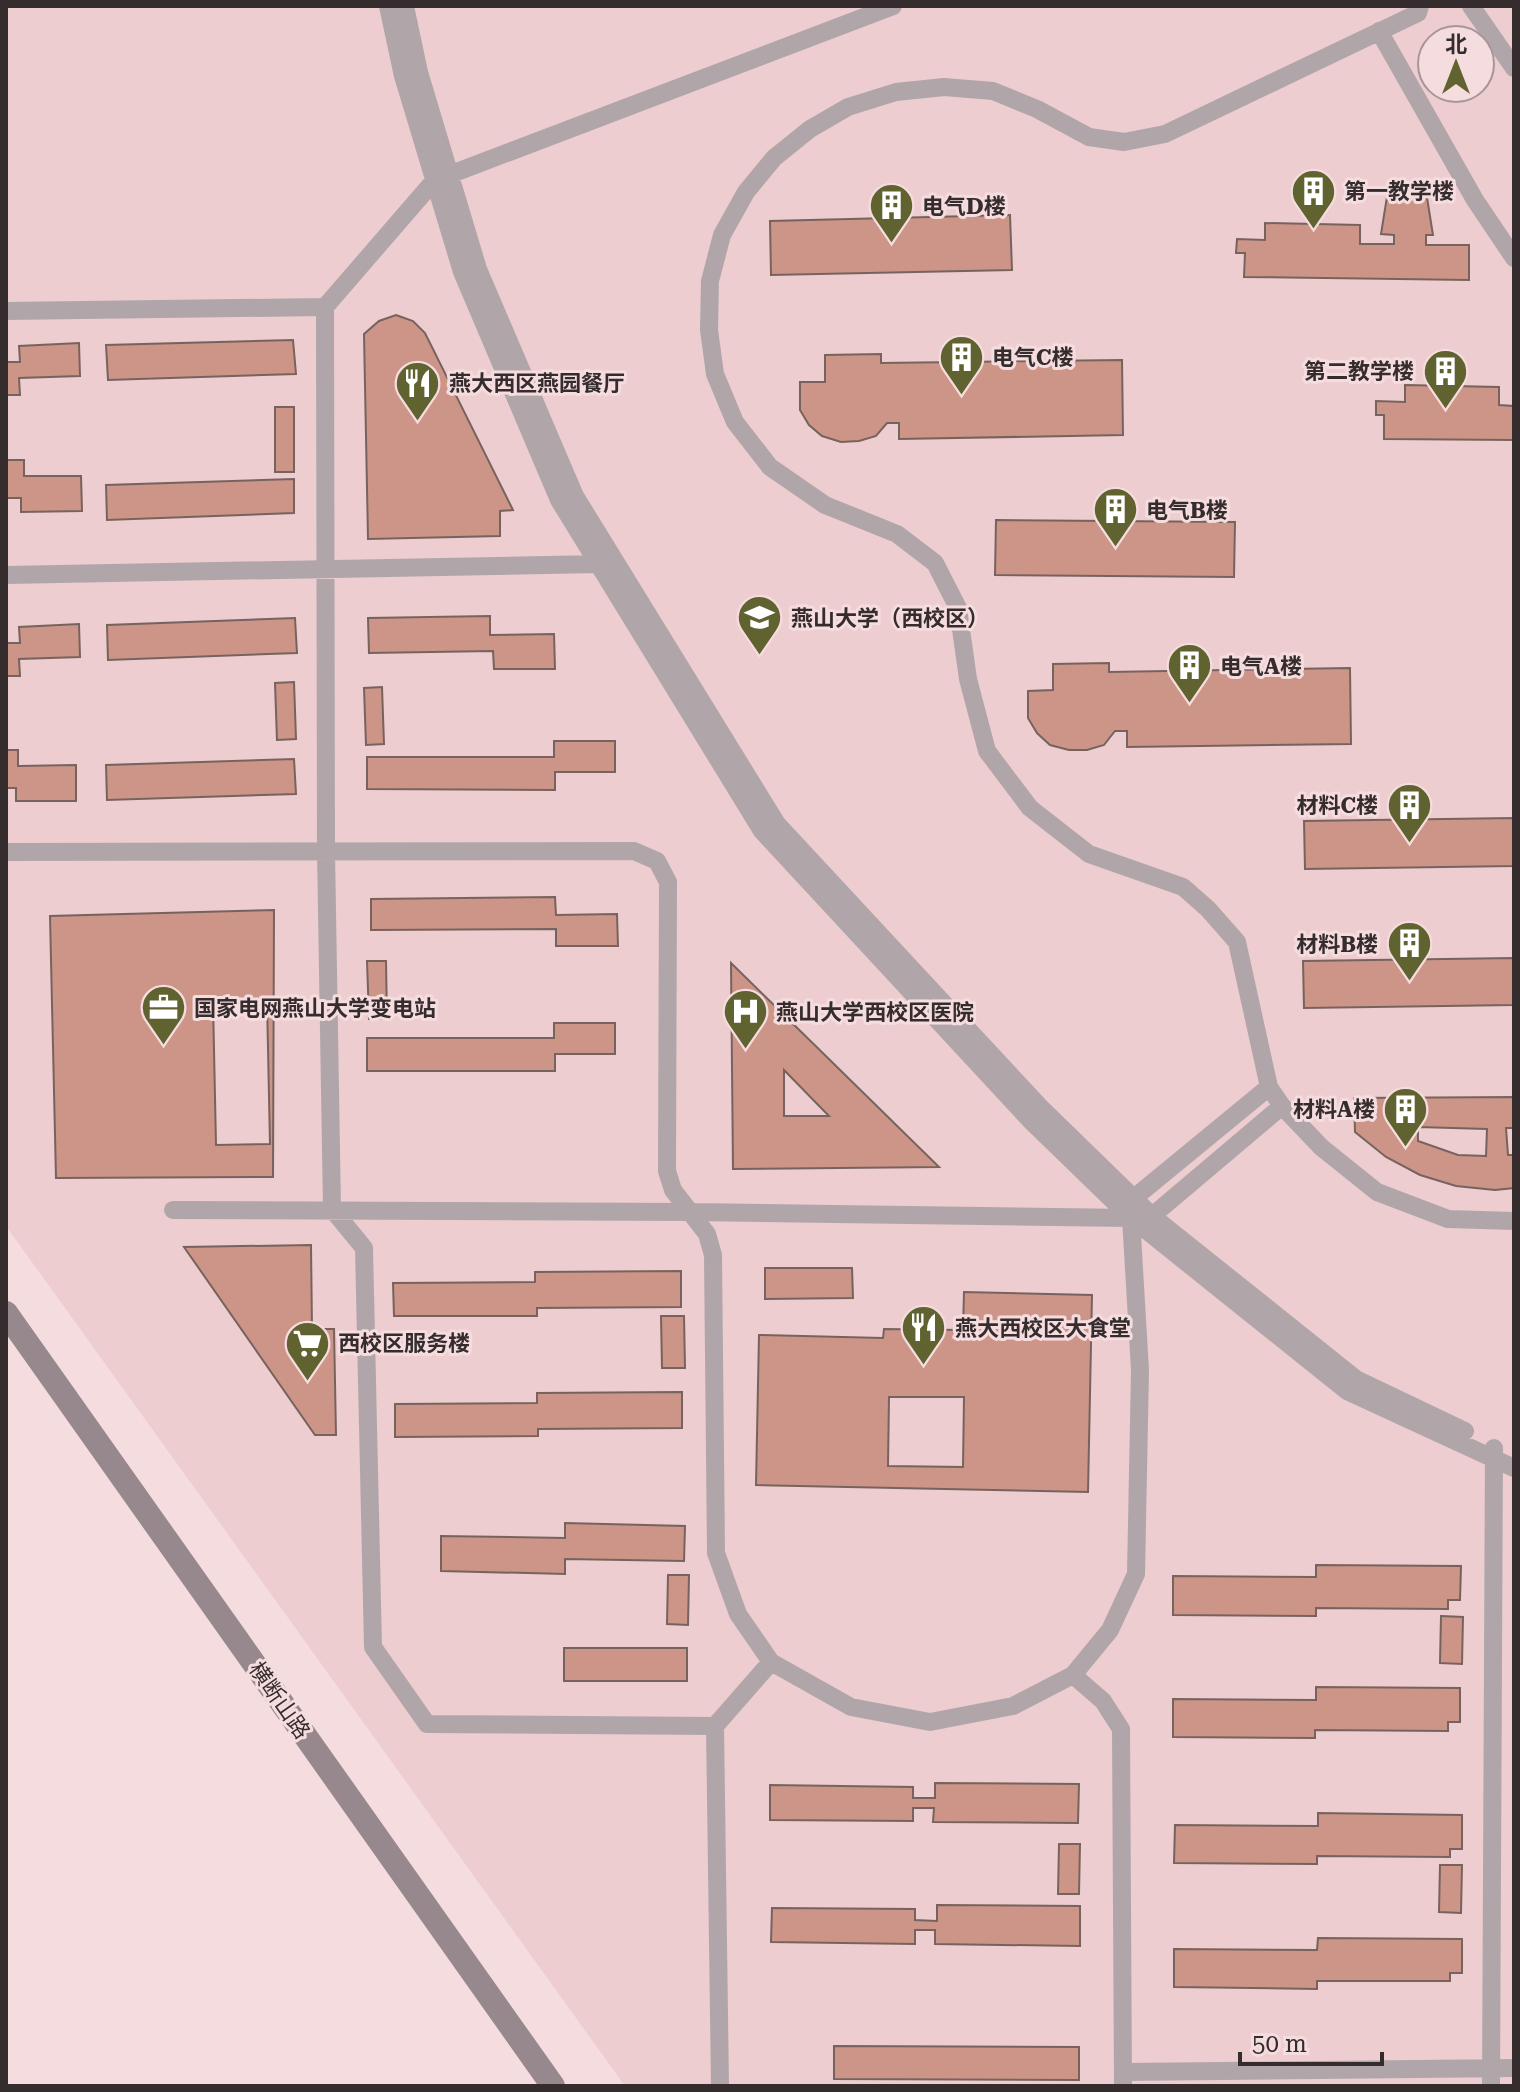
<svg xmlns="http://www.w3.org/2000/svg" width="1520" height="2092" font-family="'Roboto Serif','Noto Sans SC',serif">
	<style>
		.built { fill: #edcdcf; fill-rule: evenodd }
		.building { fill: #cd9588; stroke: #77635e; stroke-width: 2; fill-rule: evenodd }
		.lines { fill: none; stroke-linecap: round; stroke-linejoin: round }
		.minor { stroke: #b0a6aa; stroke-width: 18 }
		.secondary { stroke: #97888e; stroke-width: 24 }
		.labels { text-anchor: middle; stroke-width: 6; stroke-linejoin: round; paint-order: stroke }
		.poi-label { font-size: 22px; font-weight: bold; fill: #352c2d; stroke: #f5dcde; text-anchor: start }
		.street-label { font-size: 22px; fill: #352c2d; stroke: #f5dcde }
	</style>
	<rect width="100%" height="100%" fill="#f5dcde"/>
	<path class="built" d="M6,6H1514V2086H625L6,1226ZM1432,40H1480V88H1432Z"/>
	<path class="building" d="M1389,184L1425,185L1433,235H1426V245H1469V280L1244,277L1245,253H1236L1237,239L1265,240V223L1360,225V244H1394V235L1381,234Z
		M1010,215L1012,270L771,275L770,221Z
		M396,315L413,321L425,333L513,510L500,511V536L368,539L364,334L379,321Z
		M293,340L296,374L108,380L106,345Z
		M79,343L80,376L19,378L20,395H6V362H20L19,346Z
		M881,354V363L1122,360L1123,435L899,439V423H887L876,436L859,441L841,442L822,436L809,425L800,410V382H825V355Z
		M1405,385L1499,387V405L1514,406V440L1384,439V415H1376V401L1405,402Z
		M275,407H294V472H275Z
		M6,460H24V476H81L82,511L21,512V498H6Z
		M294,479V513L107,520L106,485Z
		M996,520L1235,522L1234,577L995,575Z
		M490,616V635L554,634L555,669H494L493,651L369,653L368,618Z
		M295,618L297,653L108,660L107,625Z
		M79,624L80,657L19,659L20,676H6V643H20L19,627Z
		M1109,663V672L1350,668L1351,744L1127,747V731H1115L1104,745L1087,750H1069L1050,745L1037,733L1028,718V691L1053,690V664Z
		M294,682L296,739L277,740L275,683Z
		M382,687L384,744L366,745L364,688Z
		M554,741H615V772H555V790L367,789V757H554Z
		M6,750H18V766L76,765V801H16V788H6Z
		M294,759L296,794L107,800L106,765Z
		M1514,818V866L1305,869L1304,821Z
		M555,897L556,915L617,914L618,946H556V929L371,930V899Z
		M274,910L273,1177L56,1178L50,916Z
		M1514,958V1005L1304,1008L1303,961Z
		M367,961H386L387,1018L369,1019Z
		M731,963L939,1167L733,1169ZM784,1070L829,1116H784Z
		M267,1001L270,1144L216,1145L213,1002Z
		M554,1023H615V1054H555V1071H367V1038H554Z
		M1514,1097V1128H1506L1508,1155H1514V1188L1495,1190L1456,1186L1420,1175L1386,1157L1355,1132L1354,1098ZM1418,1127L1487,1129L1486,1156L1458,1155L1418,1141Z
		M311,1245L312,1329H334L336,1435H315L184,1247Z
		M765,1268H852L853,1298L765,1299Z
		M681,1271V1307L537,1308V1316H394L393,1283L535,1282V1272Z
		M964,1292L1092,1295L1088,1492L756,1485L759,1335L883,1338L884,1329L963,1330ZM889,1397H964L963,1467L888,1466Z
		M661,1316H684L685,1368H662Z
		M682,1392V1428L538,1429V1436L395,1437V1404L537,1403V1393Z
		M565,1523L685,1526L684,1561L565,1559V1574L441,1571V1536L565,1538Z
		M1316,1565L1461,1566L1460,1600H1448V1609L1316,1608V1616L1173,1615V1576L1316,1577Z
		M668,1575H689L688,1625L667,1624Z
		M1441,1616L1463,1617L1462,1664L1440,1663Z
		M564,1648H687V1681H564Z
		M1316,1687L1460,1688V1722H1448V1731L1315,1730V1738L1173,1737V1699L1316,1700Z
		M935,1783L1079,1784L1078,1823L933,1822L934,1808H913V1821L770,1820V1785L913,1787V1798H935Z
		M1318,1813L1462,1815V1849H1450V1857L1317,1856V1864L1174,1863L1175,1825L1318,1826Z
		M1059,1844H1080L1079,1894H1058Z
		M1440,1865H1462L1461,1913L1439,1912Z
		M937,1905L1080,1906V1946L935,1944V1930H915V1944L771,1942L772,1908L915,1909V1920L937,1921Z
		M1318,1938L1462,1939V1973H1450V1981H1317V1989L1174,1987V1949L1317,1950Z
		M834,2046L1079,2047V2080L834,2079Z"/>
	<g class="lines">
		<path class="minor" d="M388,6L403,76L462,272L559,500L762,831L1030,1120L1131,1218L1347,1391L1514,1468
			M405,6L419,72L478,269L575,496L777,824L1040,1107L1152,1216L1356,1379L1465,1431
			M1420,6L1418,13L1165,134L1124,142L1089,137L1037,109L993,91L944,87L896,92L848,107L810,129L774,158L746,192L722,235L710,281L709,330L715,374L735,422L770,467L825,505L897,534L935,563L958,608L968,679L987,751L1030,808L1089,854L1183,887L1208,909L1237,942L1269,1087L1282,1106L1321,1147L1377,1192L1448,1219L1514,1221
			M1471,6L1514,68
			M1379,31L1475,200L1514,258
			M441,178L893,6
			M325,307L326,851L332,1209L364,1248L373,1647L427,1724L715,1726
			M6,311L325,307L440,174
			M6,575L598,564L606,559
			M6,852L634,851L657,861L668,882L667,1171L673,1190L707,1234L713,1255L716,1553L738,1614L771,1662L851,1707L930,1722L1013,1706L1073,1675L1110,1630L1136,1574L1140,1370L1131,1218L1134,1198L1269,1087
			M173,1210L692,1212L1131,1218L1152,1216L1282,1106
			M1073,1675L1103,1701L1121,1729L1123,2086
			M1123,2072L1514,2068
			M720,2086L715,1726L771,1662
			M1491,2086L1494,1448"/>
		<path class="secondary" d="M6,1313L553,2086"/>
	</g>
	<defs>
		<symbol id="building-pin" viewBox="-11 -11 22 30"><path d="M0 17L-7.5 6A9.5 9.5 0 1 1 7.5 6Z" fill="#606230" stroke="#f5dcde"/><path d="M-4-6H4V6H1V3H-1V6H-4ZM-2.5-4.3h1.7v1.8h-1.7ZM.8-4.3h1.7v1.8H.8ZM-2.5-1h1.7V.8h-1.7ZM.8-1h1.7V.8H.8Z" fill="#fff"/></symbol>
		<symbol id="restaurant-pin" viewBox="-11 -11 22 30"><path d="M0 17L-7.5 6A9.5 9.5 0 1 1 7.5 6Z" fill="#606230" stroke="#f5dcde"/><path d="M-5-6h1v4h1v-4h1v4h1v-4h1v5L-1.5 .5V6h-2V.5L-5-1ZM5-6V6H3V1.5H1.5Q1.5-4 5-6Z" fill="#fff"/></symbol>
		<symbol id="university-pin" viewBox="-11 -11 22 30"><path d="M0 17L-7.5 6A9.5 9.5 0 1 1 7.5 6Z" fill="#606230" stroke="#f5dcde"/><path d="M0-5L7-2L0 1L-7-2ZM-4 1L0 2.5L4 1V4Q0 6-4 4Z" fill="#fff"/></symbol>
		<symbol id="office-pin" viewBox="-11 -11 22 30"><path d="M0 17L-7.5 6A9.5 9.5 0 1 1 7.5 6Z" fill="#606230" stroke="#f5dcde"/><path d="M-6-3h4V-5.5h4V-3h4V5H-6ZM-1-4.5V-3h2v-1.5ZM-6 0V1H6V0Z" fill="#fff"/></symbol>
		<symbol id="hospital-pin" viewBox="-11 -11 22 30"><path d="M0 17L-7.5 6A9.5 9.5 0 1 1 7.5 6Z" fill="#606230" stroke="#f5dcde"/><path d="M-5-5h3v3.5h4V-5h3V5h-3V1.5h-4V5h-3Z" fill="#fff"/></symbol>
		<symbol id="supermarket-pin" viewBox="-11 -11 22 30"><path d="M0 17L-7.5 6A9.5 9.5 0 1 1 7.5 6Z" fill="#606230" stroke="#f5dcde"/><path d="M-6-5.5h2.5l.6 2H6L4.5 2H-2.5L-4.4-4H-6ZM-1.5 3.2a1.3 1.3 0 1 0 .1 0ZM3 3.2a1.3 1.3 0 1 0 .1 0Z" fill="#fff"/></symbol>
	</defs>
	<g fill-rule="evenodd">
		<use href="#building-pin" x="1288" y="166" width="51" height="69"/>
		<use href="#building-pin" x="866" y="180" width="51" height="69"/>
		<use href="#building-pin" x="936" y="332" width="51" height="69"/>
		<use href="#building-pin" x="1420" y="346" width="51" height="69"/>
		<use href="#restaurant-pin" x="392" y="358" width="51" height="69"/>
		<use href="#building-pin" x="1090" y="484" width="51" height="69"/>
		<use href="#university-pin" x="734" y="592" width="51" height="69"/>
		<use href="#building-pin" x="1164" y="640" width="51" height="69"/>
		<use href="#building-pin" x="1384" y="780" width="51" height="69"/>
		<use href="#building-pin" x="1384" y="918" width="51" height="69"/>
		<use href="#office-pin" x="138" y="982" width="51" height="69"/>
		<use href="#hospital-pin" x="720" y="986" width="51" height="69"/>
		<use href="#building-pin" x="1380" y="1084" width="51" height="69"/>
		<use href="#restaurant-pin" x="898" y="1302" width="51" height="69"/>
		<use href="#supermarket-pin" x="282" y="1318" width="51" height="69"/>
	</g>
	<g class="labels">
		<g class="poi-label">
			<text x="1344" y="199">第一教学楼</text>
			<text x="922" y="214">电气D楼</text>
			<text x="992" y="365">电气C楼</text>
			<text x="1414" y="379" text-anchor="end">第二教学楼</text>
			<text x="449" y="391">燕大西区燕园餐厅</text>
			<text x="1146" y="518">电气B楼</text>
			<text x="791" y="626">燕山大学（西校区）</text>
			<text x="1220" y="674">电气A楼</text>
			<text x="1378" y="813" text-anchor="end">材料C楼</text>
			<text x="1378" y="952" text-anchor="end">材料B楼</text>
			<text x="194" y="1016">国家电网燕山大学变电站</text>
			<text x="776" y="1020">燕山大学西校区医院</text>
			<text x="1375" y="1117" text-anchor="end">材料A楼</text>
			<text x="955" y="1336">燕大西校区大食堂</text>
			<text x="338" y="1351">西校区服务楼</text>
		</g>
		<g class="street-label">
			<text transform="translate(280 1700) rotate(55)" y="8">横断山路</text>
		</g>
	</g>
	<rect width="1520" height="2092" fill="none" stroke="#352c2d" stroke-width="16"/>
	<g transform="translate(1456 64)"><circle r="38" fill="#f5dcde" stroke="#a89697" stroke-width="2"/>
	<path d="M0-6L14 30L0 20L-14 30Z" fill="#606230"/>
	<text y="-12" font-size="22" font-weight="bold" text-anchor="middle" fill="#352c2d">北</text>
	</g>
	<path d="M1240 2052v12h142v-12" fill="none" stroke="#352c2d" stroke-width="4"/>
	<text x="1252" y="2052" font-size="24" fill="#352c2d" stroke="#f5dcde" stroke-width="6" paint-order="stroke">50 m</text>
</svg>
